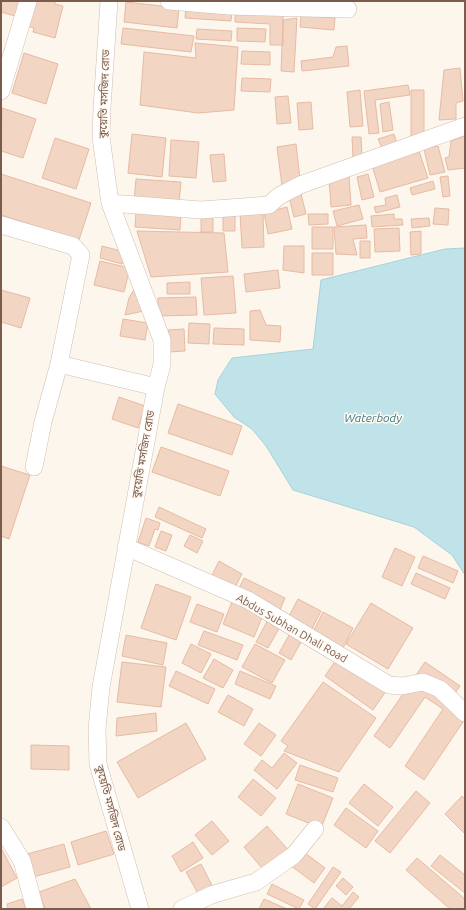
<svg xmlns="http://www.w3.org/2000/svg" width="466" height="910" font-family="Ubuntu,'Noto Sans Bengali',sans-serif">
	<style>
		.water { fill: #bfe3e8; stroke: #a5d3da }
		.building { fill: #f3d5c3; stroke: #e6bba3 }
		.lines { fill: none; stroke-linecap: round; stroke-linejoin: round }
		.minor-casing { stroke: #d1beb0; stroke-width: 18 }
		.minor { stroke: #fff; stroke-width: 17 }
		.labels { text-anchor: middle; stroke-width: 3; stroke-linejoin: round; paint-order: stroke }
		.street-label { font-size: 11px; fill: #7a5c4d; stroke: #fffaf3 }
		.water-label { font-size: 12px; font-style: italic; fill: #437c86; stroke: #fffaf3 }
	</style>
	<rect width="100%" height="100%" fill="#fdf6ec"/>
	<path class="water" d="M465,248V575L452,555L414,527L293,490L266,446L252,429L234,417L215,394L218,380L232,358L313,349L321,280L445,249Z"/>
	<path class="building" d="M1,1H20L15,16L1,12Z
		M33,1H55V4L63,6L55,38L33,32L34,28L27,26Z
		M126,2L179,8L177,28L124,22Z
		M186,6L232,10L231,21L185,18Z
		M235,9L283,11V45H270V24L235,22Z
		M301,15L335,18L334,30L300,27Z
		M297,18L294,72L281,71L283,20Z
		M123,28L194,36L191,52L121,44Z
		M237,28L266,29L265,42L237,41Z
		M197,29L232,31L231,41L196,39Z
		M195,43L238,47L234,110L198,113L140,105L144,52L196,58Z
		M347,46L349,66L302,71L301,61L333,57L336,47Z
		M242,51L270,52V65L241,64Z
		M24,53L58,64L46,104L12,93Z
		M460,68L463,101L456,103V119L439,120L444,70Z
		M242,78L271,79L270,92L241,91Z
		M408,85L410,95L375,100L379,133L369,134L364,91Z
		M360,90L363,126L350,127L347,92Z
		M411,90H424V138H411Z
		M288,96L291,123L277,124L275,97Z
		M311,102L313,129L299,130L297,103Z
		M389,102L393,130L383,132L380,104Z
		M2,108L36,119L23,158L1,151Z
		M132,134L166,138L162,177L128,173Z
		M394,134L397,144L382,149L378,139Z
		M465,136V168L448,170L445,158L449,157L451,141Z
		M352,137H361L362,157L353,158Z
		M55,138L89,149L76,189L42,178Z
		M171,140L199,142L196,178L169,176Z
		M296,144L300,179L282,186L277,147Z
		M438,146L445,172L430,175L424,149Z
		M419,151L428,178L380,192L372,165Z
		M224,154L226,181L213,182L210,155Z
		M1,174L91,203L79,240L1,215Z
		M368,174L374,197L362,200L357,177Z
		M349,176L351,205L331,207L329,177Z
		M448,176L450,196L443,197L440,177Z
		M136,179L181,182L179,203L134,201Z
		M433,181L435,189L412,195L410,188Z
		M301,194L306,214L294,217L289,197Z
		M397,195L400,207L376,213L374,207L386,205L385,198Z
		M359,205L363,219L337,226L333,211Z
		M287,207L292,229L268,234L264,213Z
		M435,208L449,209L448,225L433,224Z
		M136,212L181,214L180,230L135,227Z
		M263,212L264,247L242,248L240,213Z
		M308,214H328V224L309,225Z
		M394,214V219H402L403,225L372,227L371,216Z
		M213,216V232H201V217Z
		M223,216H235V231H223Z
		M429,218L430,226L412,228L411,219Z
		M366,225L367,238L353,239L357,255L336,254L334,227Z
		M312,227H333V249H312Z
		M399,228L400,251L375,252L374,229Z
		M137,231L224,233L228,272L151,277Z
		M421,231V254L411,255L410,232Z
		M360,241H370V258H360Z
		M102,246L125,252L122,264L100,258Z
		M284,246H304V273L283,270Z
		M312,253H333V275H312Z
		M100,261L130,268L124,292L94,285Z
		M278,270L280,288L246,292L244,274Z
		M233,276L236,313L204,315L201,278Z
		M190,282V294H167V283Z
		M137,285L144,311L125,315L129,298Z
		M1,290L30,298L21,328L1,322Z
		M196,297L197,315L158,316V298Z
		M260,310L266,325L281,326L280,342L250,340V311Z
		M123,319L148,323L145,340L120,336Z
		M189,323L210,324L209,344L188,343Z
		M214,328L244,329V345L213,344Z
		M184,329L185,351L169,352L168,330Z
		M119,397L145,406L138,428L112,419Z
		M178,404L242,426L232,455L168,433Z
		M161,447L229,471L220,496L152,472Z
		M1,466L30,475L9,539L1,536Z
		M159,507L206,529L202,538L155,517Z
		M146,518L160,523L158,530L155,529L149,546L138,542Z
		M161,531L172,535L166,551L155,547Z
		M190,535L203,541L197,553L184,546Z
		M395,548L415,557L402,586L382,577Z
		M423,556L458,571L453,583L418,568Z
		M219,561L242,574L233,591L210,579Z
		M416,573L450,588L445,599L411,584Z
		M244,578L285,598L279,612L238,591Z
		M156,584L191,597L176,640L141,628Z
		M234,597L265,610L254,637L223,624Z
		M298,599L321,611L312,629L289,616Z
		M371,603L413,628L388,669L346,644Z
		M197,604L224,614L217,632L190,622Z
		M323,612L353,628L343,648L313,632Z
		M270,616L282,623L268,648L256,642Z
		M293,628L305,635L291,660L279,653Z
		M204,631L243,645L237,660L198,645Z
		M126,635L167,643L163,665L122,656Z
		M191,644L211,654L201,673L182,663Z
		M255,644L285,660L272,683L242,667Z
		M338,657L386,691L373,710L325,676Z
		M214,659L233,670L223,688L203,678Z
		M122,662L166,667L161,707L117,702Z
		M425,662L460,686L453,696L465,719L424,780L405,766L443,709L425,697L390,748L374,736Z
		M176,671L215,689L208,704L169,686Z
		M240,671L276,686L270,699L235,684Z
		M323,682L376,718L339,772L284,751L288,746L281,741Z
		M228,695L253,709L244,726L218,712Z
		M156,713L157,731L116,736L117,718Z
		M186,723L206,759L138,798L117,762Z
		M259,723L276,735L261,756L244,744Z
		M31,745L69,746V770L31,769Z
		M284,753L297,763L277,789L254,770L262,760L272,768Z
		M300,765L338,778L333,792L295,780Z
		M253,779L276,798L261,816L238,797Z
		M298,784L333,798L321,828L286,814Z
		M364,784L393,807L378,826L349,803Z
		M416,791L430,803L390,853L375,841Z
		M462,796L465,799V834L445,814Z
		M346,808L378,831L366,848L334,825Z
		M212,821L229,841L212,855L195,835Z
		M267,826L291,853L267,874L244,847Z
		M106,831L114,854L78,865L71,842Z
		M193,842L203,858L181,872L172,856Z
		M64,844L70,867L33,877L27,854Z
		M1,848L17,878L1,887Z
		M301,850L325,868L314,883L290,865Z
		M440,855L465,875V893L431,866Z
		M417,858L465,899V909H450L406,870Z
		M201,864L214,889L200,897L186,872Z
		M333,867L341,872L315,909L308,904Z
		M343,878L353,887L346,895L336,886Z
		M75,879L91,909H45L39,892Z
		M272,884L304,900L299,909L267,894Z
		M353,892L359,897L349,909H323L332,898L342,906Z
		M22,899L26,909H8L7,904Z
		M264,899L287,909H259Z"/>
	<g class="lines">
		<defs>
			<path id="minor" d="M109,1L102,108L101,137L110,203L162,340V365L156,387L101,687L97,729L98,764L140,909
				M169,1L229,6L348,9
				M1,91L28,1
				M110,203L201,210L269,205L279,196L300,185L465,126
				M1,225L73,246L81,255L59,364L43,422L34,467
				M59,364L156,387
				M126,547L248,600L389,685L402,686L423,682L440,689L465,713
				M1,827L22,861L35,909
				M182,909L211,895L256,882L294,855L315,829"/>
		</defs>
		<use href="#minor" class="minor-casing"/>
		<use href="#minor" class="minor"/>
	</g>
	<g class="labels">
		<g class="street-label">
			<text transform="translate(104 94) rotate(-88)" y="4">কুয়েতি মসজিদ রোড</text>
			<text transform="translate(143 454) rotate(-80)" y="4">কুয়েতি মসজিদ রোড</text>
			<text transform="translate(292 628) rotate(30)" y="4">Abdus Subhan Dhali Road</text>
			<text transform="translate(111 808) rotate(75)" y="4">কুয়েতি মসজিদ রোড</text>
		</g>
		<g class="water-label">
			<text x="373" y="422">Waterbody</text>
		</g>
	</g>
	<rect width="466" height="910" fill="none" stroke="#7a5c4d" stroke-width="4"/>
</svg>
